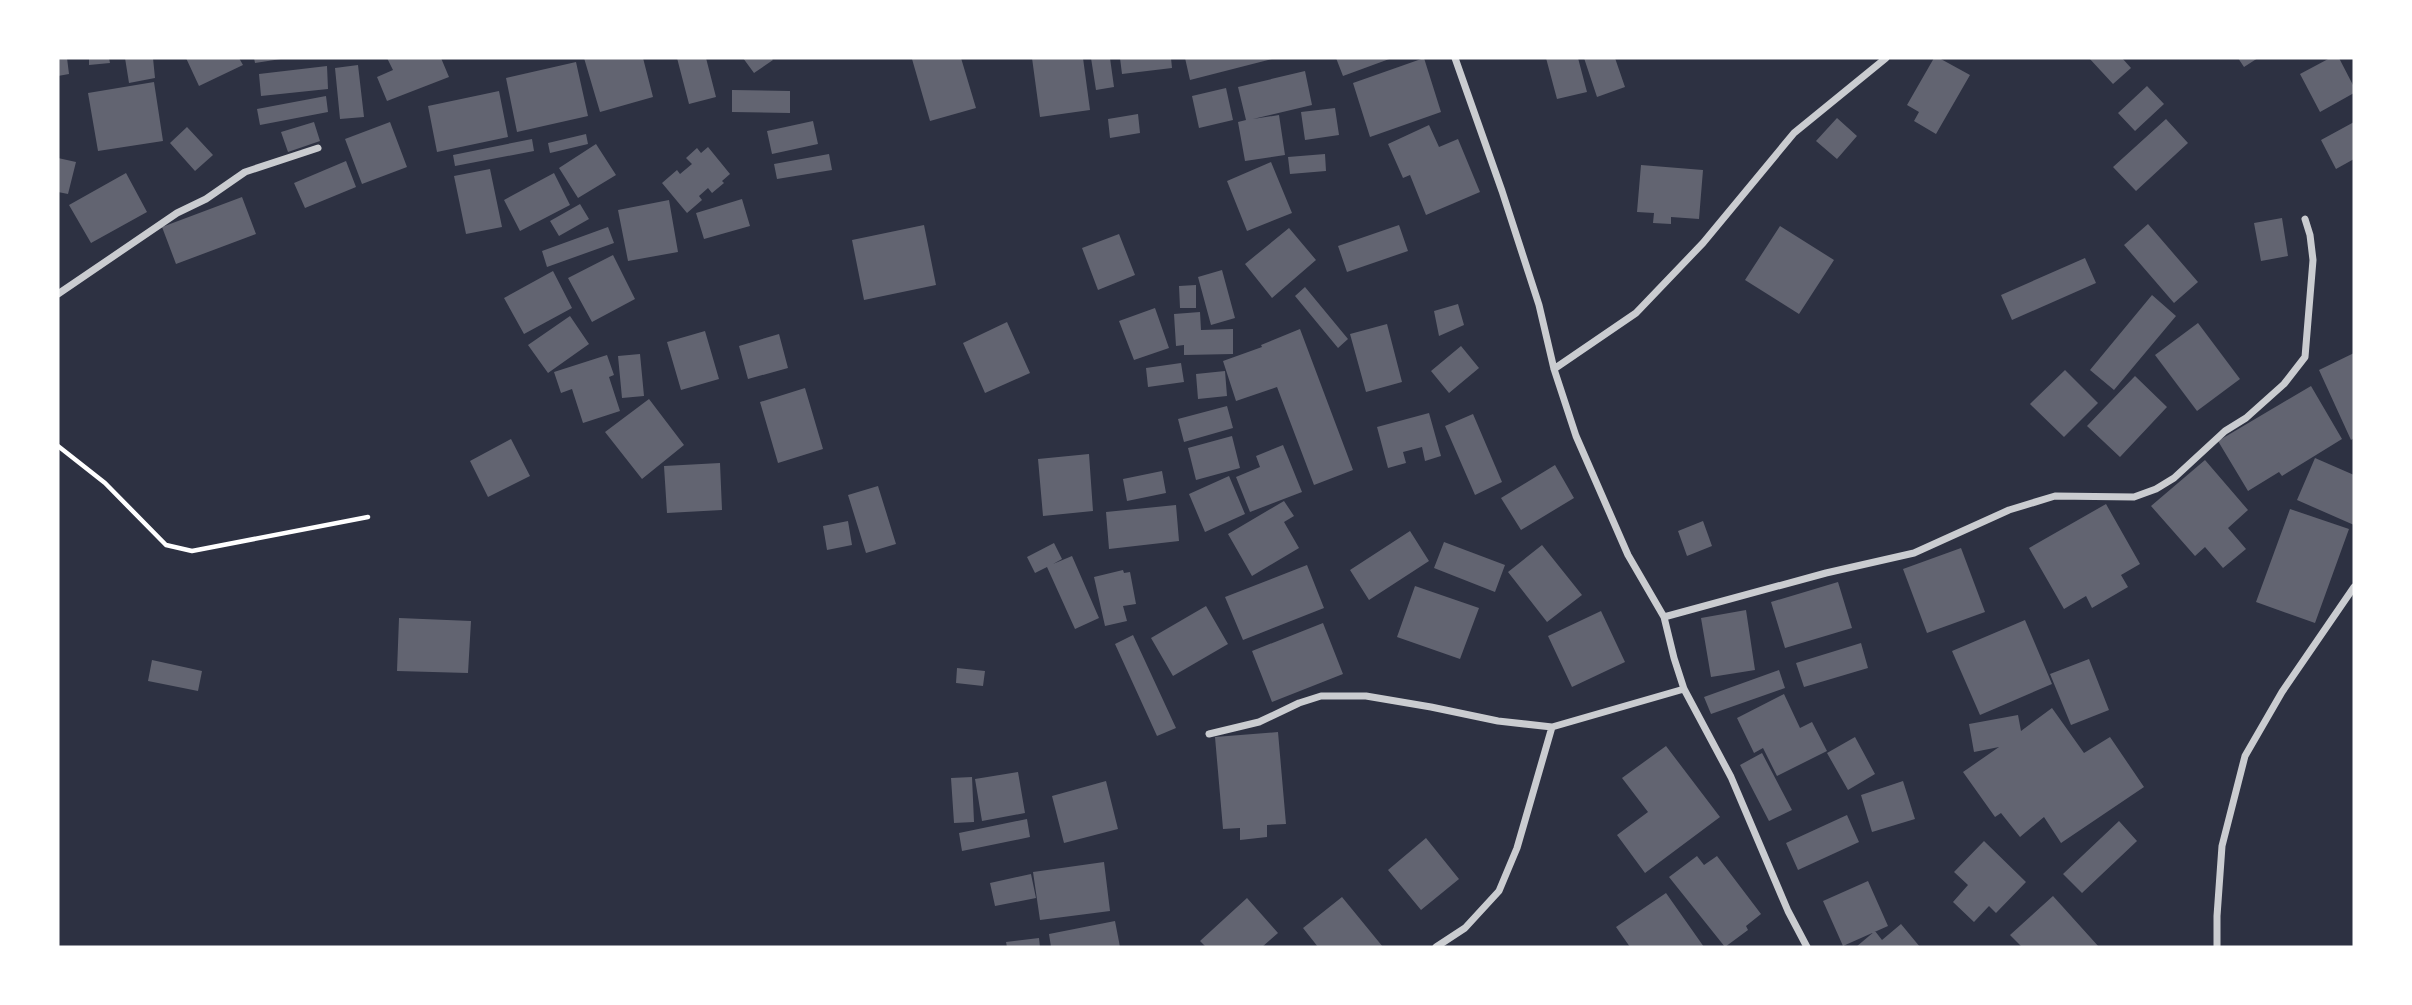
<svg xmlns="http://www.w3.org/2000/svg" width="2412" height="1005" font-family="Helvetica,sans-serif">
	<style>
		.building { fill: #626471 }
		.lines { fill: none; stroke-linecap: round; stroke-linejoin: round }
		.path { stroke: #fff; stroke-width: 4.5 }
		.minor { stroke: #caccd0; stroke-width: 7 }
	</style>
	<rect width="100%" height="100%" fill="#2d3142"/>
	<path class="building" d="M58,58H67L69,74L58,76Z
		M89,58H109L110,63L89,65Z
		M125,58H153L155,78L129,83Z
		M186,58H239L243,65L199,86Z
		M254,58H281V59L255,63Z
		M387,58H441L449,77L387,101L377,77L393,70Z
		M584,58H643L653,97L600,112Z
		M677,58H706L716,97L689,104Z
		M743,58H771L773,60L754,73Z
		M915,58H961L976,108L930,121L912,59Z
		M1032,58H1083L1090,110L1040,117Z
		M1091,58H1110L1114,87L1096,90Z
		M1120,58H1171L1172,68L1122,74Z
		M1185,58H1272V59L1190,80Z
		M1336,58H1392L1343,76Z
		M1424,58L1441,112L1370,137L1353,83Z
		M1546,58H1578L1587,92L1557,99Z
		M1584,58H1615L1625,87L1597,97Z
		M1934,58H1939L1970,75L1936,134L1914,121L1919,112L1907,105Z
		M2089,58H2122L2131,68L2113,84Z
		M2238,58H2258L2244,67Z
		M2330,58H2339L2354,87V93L2320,112L2300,74Z
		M576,62L588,116L517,132L506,78Z
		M358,65L364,117L340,119L335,68Z
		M327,66L328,89L261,96L259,74Z
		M1305,71L1312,105L1253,119L1279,115L1285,155L1245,161L1238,122L1246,120L1238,87Z
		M154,82L163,141L98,151L88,93Z
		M2147,86L2164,104L2135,131L2118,113Z
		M1226,88L1233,120L1199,128L1192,96Z
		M732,90L790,91V113L732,112Z
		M499,91L508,137L437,152L428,106Z
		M326,96L328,112L260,125L257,109Z
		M1335,108L1339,135L1305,140L1301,112Z
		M1138,114L1140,133L1110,138L1108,119Z
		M1837,118L1857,136L1837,159L1816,141Z
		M2166,119L2188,143L2136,191L2113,167Z
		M813,121L818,144L772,154L767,131Z
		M314,122L320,141L288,152L281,132Z
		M390,122L407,167L362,184L345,139Z
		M2354,122V159L2336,169L2321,140Z
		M1429,125L1439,147L1458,139L1480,192L1426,215L1410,175L1403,178L1388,144Z
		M187,127L213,155L195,171L170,143Z
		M586,134L588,144L550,153L548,143Z
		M532,139L534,151L455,166L453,155Z
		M596,144L616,175L578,198L559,168Z
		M708,147L730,174L722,181L724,183L712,193L708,188L699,196L702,200L687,213L662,183L677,170L680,174L692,164L686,158L697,148L701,153Z
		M829,154L832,170L777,179L774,164Z
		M1325,154L1326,171L1290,174L1288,157Z
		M58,158L76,162L68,194L58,192Z
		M346,161L356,187L305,208L294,183Z
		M1271,162L1292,213L1247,231L1227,181Z
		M1641,165L1703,170L1699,219L1671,217V224L1653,223L1654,213L1637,212Z
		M490,169L502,227L466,234L454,176Z
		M126,173L147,212L91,243L69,205Z
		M554,173L570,205L520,231L504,200Z
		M242,197L256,234L176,264L162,227Z
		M742,199L750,226L704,239L696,213Z
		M669,200L678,252L628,261L618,210Z
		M580,204L589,219L559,236L550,221Z
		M2282,218L2288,256L2261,261L2254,223Z
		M2148,224L2198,282L2174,303L2124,245Z
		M924,225L936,285L864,300L852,240Z
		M1399,225L1408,251L1347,272L1338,246Z
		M1780,226L1834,260L1799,314L1745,280Z
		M608,227L614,243L547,267L542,251Z
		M1289,228L1316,260L1272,298L1245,264Z
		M1119,234L1135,275L1098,290L1082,248Z
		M613,255L635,299L592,322L568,278Z
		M2085,258L2096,283L2012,320L2001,295Z
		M1222,270L1235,318L1211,325L1198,277Z
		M553,271L572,308L524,334L504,298Z
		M1196,285V308H1180L1179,286Z
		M1305,287L1348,339L1338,348L1295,296Z
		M2152,295L2176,316L2114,390L2090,370Z
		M1458,304L1464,325L1439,336L1434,311Z
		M1155,308L1169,348L1134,360L1119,321Z
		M1200,312L1201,330L1233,329V354L1184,355V345L1176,346L1174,314Z
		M570,316L589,344L548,373L528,345Z
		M1007,322L1030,373L985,393L963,343Z
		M2198,323L2240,379L2197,411L2155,355Z
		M1387,324L1402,382L1366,392L1350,334Z
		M1300,329L1353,470L1314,485L1277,387L1236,401L1223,361L1262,347L1261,345Z
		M705,331L719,379L681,390L667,342Z
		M779,334L788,368L748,379L739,346Z
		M1461,346L1479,368L1449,393L1431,371Z
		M2354,353V438L2351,440L2319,370Z
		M640,354L644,396L622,398L618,356Z
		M607,355L614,375L609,377L620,411L583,423L572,389L561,393L554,372Z
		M1181,363L1184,382L1148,387L1146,368Z
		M2065,370L2098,403L2064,437L2030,404Z
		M1225,371L1227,396L1198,399L1196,374Z
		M2135,376L2167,407L2120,457L2087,426Z
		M2311,386L2342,439L2282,476L2279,472L2248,491L2218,441Z
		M805,388L823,449L778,463L760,402Z
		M649,399L684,445L642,479L605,432Z
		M1227,406L1233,428L1184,442L1178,419Z
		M1429,413L1441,456L1425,461L1422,447L1403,452L1406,463L1388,468L1377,427Z
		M1473,414L1502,482L1475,495L1445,426Z
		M1232,436L1240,468L1196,480L1188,448Z
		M511,439L530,476L488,497L470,461Z
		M1283,445L1302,492L1250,512L1236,477L1260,467L1256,456Z
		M1089,454L1093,511L1043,516L1038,459Z
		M2315,458L2354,475V525L2297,500Z
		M2205,460L2248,510L2228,528L2246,549L2223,568L2205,547L2195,556L2151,506Z
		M720,463L722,510L667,513L664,466Z
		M1555,465L1574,498L1521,530L1501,498Z
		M1162,471L1166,493L1127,501L1123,479Z
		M1229,476L1245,514L1205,532L1189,494Z
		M878,486L896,544L866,553L848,495Z
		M1284,501L1294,516L1284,522L1299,548L1252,576L1228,534Z
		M2106,504L2140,564L2121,575L2128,587L2092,608L2086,596L2064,609L2029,548Z
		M1176,505L1179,541L1109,549L1106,512Z
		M2290,509L2349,529L2315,623L2256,602Z
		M848,521L852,545L827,550L823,526Z
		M1703,521L1712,546L1687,556L1678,531Z
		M1410,531L1429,561L1369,600L1350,570Z
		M1444,542L1505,565L1495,592L1434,568Z
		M1054,543L1062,559L1053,564L1072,556L1099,618L1075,629L1047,567L1035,573L1027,557Z
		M1542,545L1582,595L1547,622L1508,572Z
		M1961,548L1985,612L1927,633L1903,569Z
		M1307,565L1324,608L1243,640L1225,597Z
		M1123,570L1124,573L1130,572L1136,604L1123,606L1127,621L1105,626L1094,577Z
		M1838,582L1852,628L1785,648L1771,602Z
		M1415,586L1479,608L1460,659L1397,637Z
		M1206,606L1228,644L1173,676L1151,638Z
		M1746,610L1755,670L1711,677L1701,618Z
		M1601,611L1625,662L1572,687L1548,636Z
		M399,618L471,621L468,673L397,671Z
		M2025,620L2052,684L1980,715L1952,651Z
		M1323,623L1343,674L1272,702L1252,651Z
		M1133,635L1176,728L1157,736L1115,644Z
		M1861,643L1868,668L1804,687L1796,663Z
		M2089,659L2109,710L2071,725L2050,674Z
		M152,660L202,671L198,691L148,681Z
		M957,668L985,671L983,686L956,683Z
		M1779,670L1785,688L1711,714L1704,697Z
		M1784,694L1800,728L1812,722L1827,751L1777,776L1763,748L1754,753L1737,718Z
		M2052,708L2084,753L2110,737L2144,787L2061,843L2044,817L2020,837L2001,813L1995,817L1963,772L1999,747L1974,752L1969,724L2018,715L2021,731Z
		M1278,732L1286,824L1267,825V837L1240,840V828L1223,829L1215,737Z
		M1855,737L1875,774L1848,790L1827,753Z
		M1666,746L1720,817L1645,873L1617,835L1648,812L1622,778Z
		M1762,753L1792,810L1769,821L1740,765Z
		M1018,772L1025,813L982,821L975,779Z
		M972,777L974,822L954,823L951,778Z
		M1106,781L1118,829L1064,843L1052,796Z
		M1903,781L1915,819L1872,832L1861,795Z
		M1847,815L1859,842L1798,870L1786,843Z
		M1027,819L1030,837L962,851L959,833Z
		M2119,821L2137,841L2082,893L2063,874Z
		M1426,838L1459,879L1421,910L1388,870Z
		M1984,841L2026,882L1996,913L1989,906L1974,922L1953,902L1968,885L1954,872Z
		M1697,856L1704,865L1717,856L1761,914L1746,926L1748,930L1725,947L1669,877Z
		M1104,862L1110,911L1040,920L1033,872Z
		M1031,874L1036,898L995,906L990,883Z
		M1868,881L1888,926L1843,946L1823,901Z
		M1666,893L1704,947H1630L1616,927Z
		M2053,896L2099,947H2022L2010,935Z
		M1342,897L1383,947H1318L1303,928Z
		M1247,898L1278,933L1262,947H1206L1200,941Z
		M1115,921L1120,947H1051L1049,934Z
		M1901,924L1920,947H1856L1875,931L1882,940Z
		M1039,938L1040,947H1007L1006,942Z"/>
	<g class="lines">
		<path class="path" d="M58,446L105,483L166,545L192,551L368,517"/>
		<path class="minor" d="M1455,58L1502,191L1539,305L1554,369L1576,436L1628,555L1664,617L1674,658L1684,689L1731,777L1788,911L1807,947
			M58,294L177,213L206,199L245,172L318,148
			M1554,369L1636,313L1703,243L1794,133L1886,58
			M1664,617L1826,573L1914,553L2009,510L2055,496L2134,497L2156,489L2174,478L2225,431L2246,418L2284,384L2305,357L2313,260L2310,235L2305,219
			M1209,734L1259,722L1299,703L1321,696H1366L1431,707L1498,721L1552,727L1684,689
			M1436,947L1465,928L1499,891L1517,848L1552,727
			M2217,947V916L2222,846L2245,756L2282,692L2354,587"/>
	</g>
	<rect width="2412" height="1005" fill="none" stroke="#ffffff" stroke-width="119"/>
</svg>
